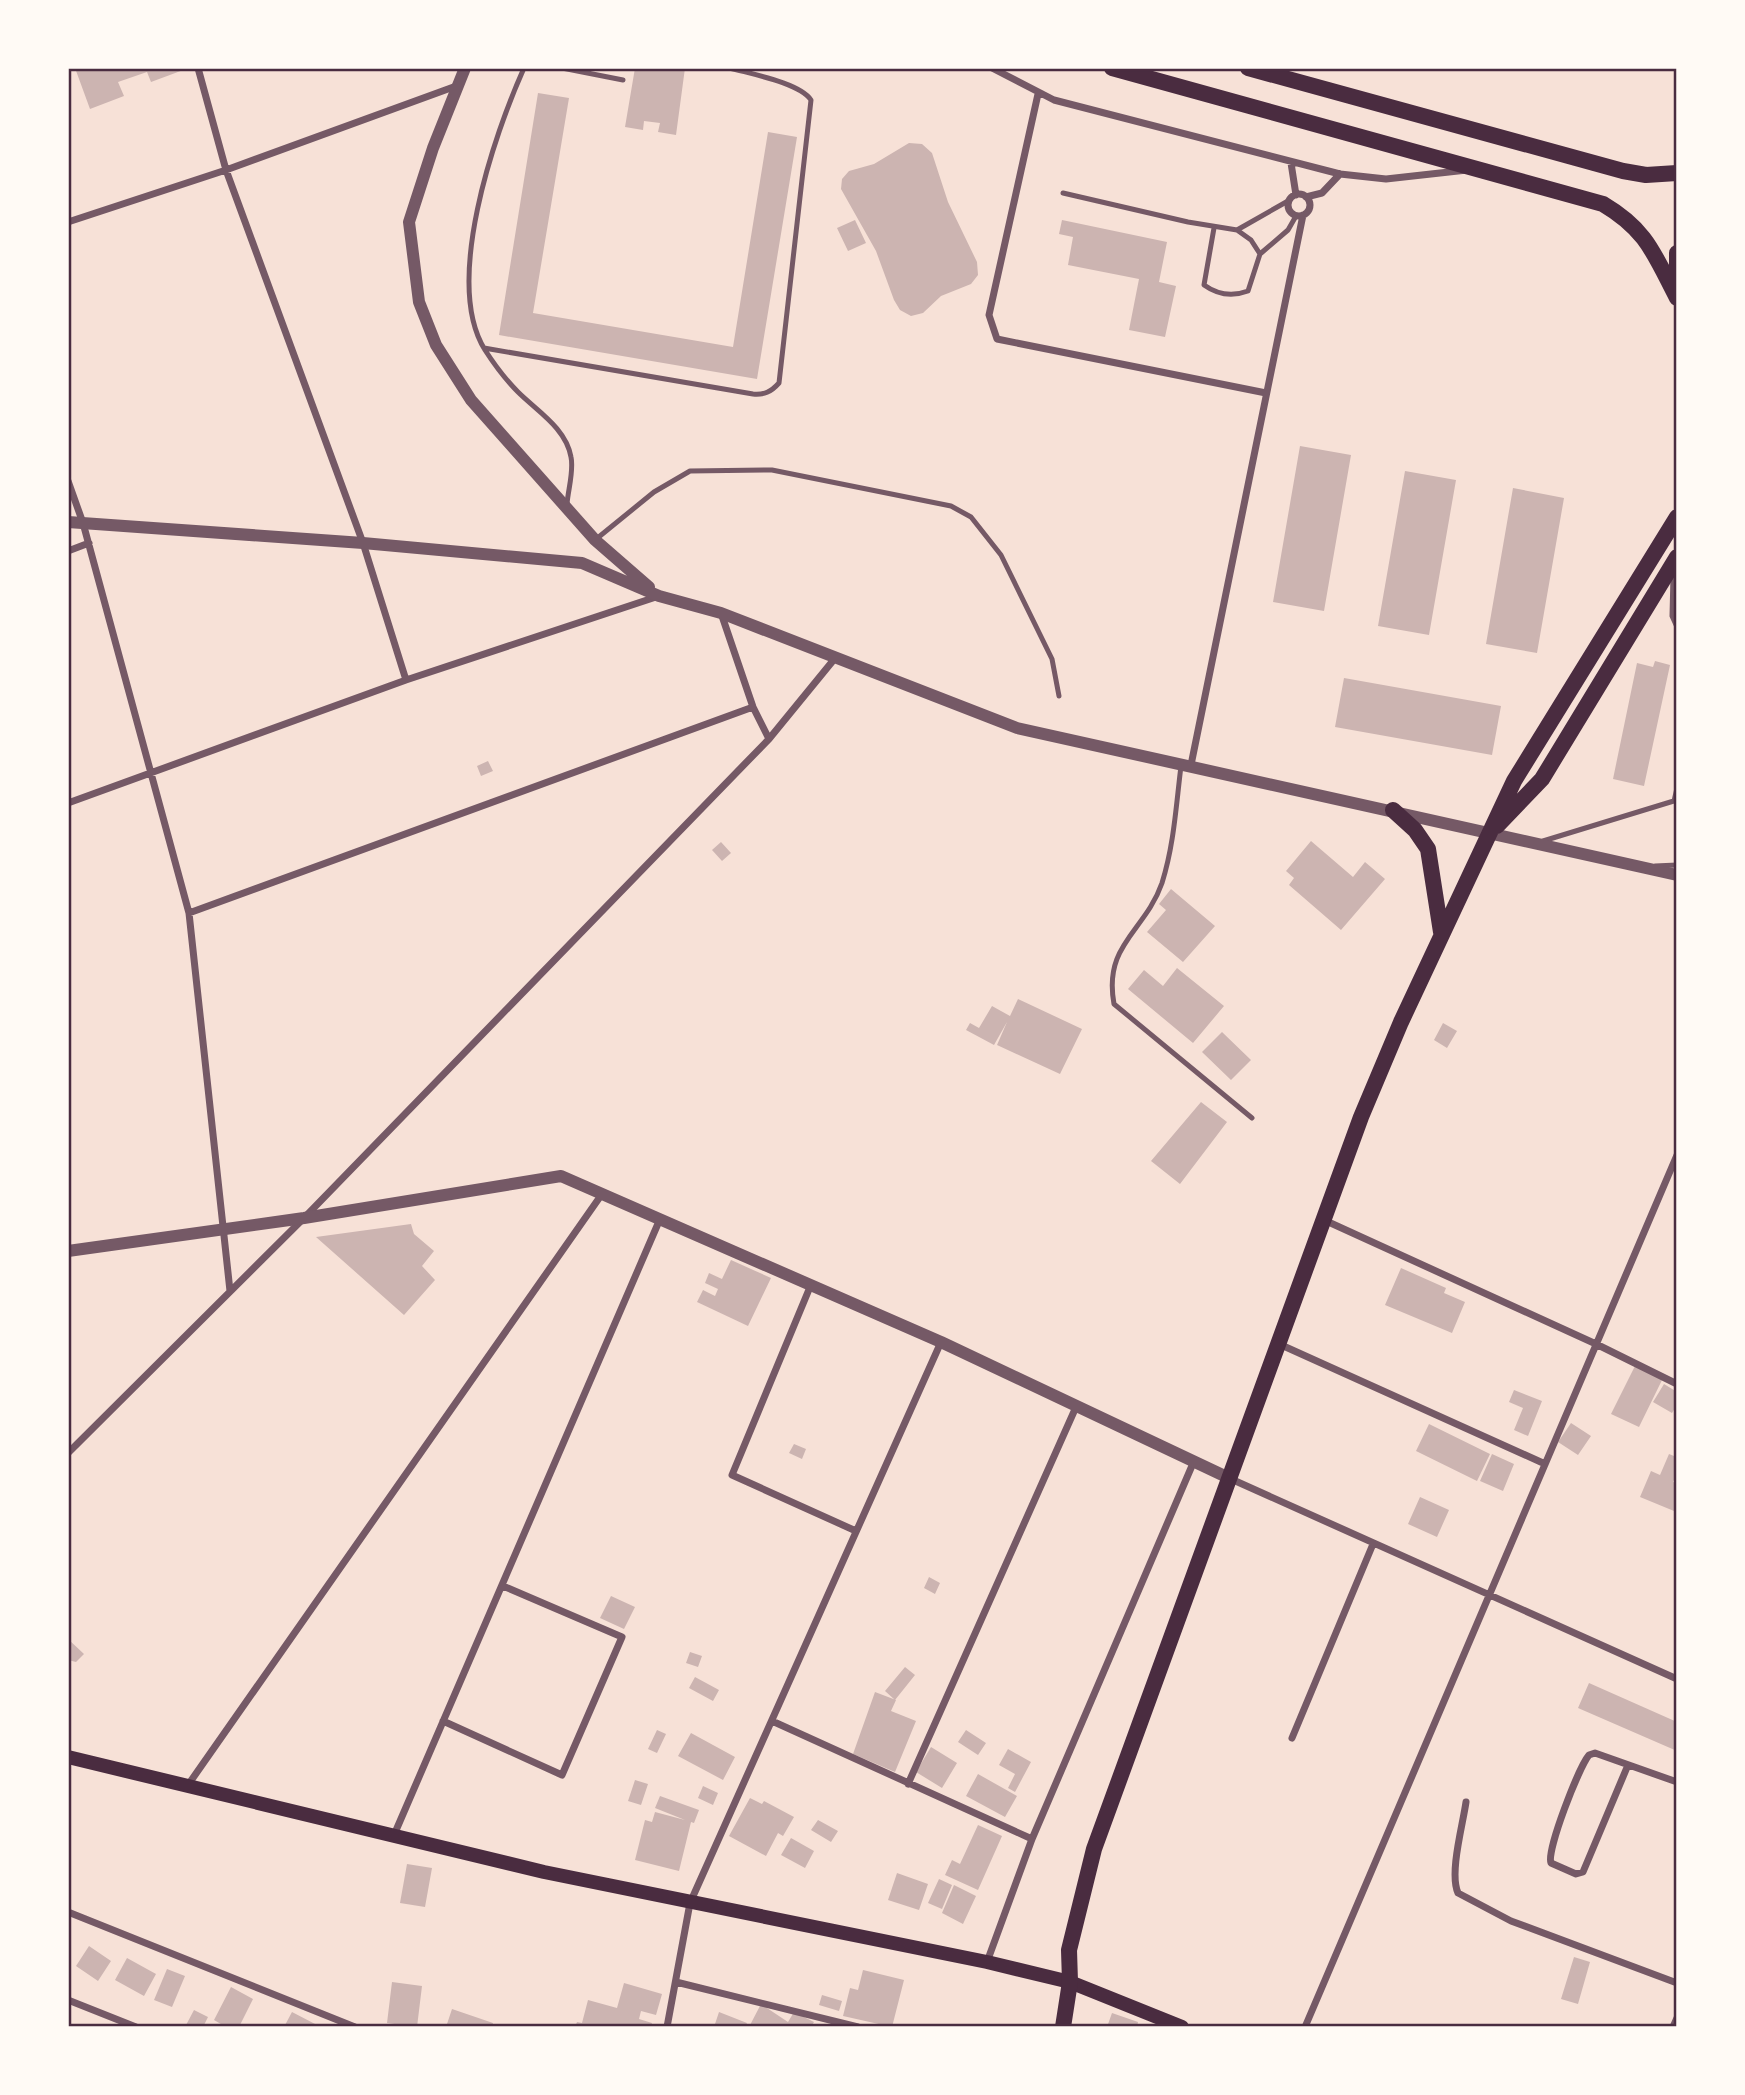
<svg xmlns="http://www.w3.org/2000/svg" width="1745" height="2095" font-family="Signika,sans-serif">
	<style>
		.building { fill: #ccb4b1 }
		.lines { fill: none; stroke-linecap: round; stroke-linejoin: round }
		.service { stroke: #755966; stroke-width: 5 }
		.minor { stroke: #755966; stroke-width: 7 }
		.tertiary { stroke: #755966; stroke-width: 12 }
		.secondary { stroke: #4a2c40; stroke-width: 14 }
		.primary { stroke: #4a2c40; stroke-width: 16 }
		.neatline { fill: none; stroke: #4a2c40; stroke-width: 2.5 }
	</style>
	<rect width="100%" height="100%" fill="#f7e1d7"/>
	<path class="building" d="M75,68H186V69L151,82L147,72L118,82L124,96L90,109Z
		M635,68L669,71L670,68H685L676,135L658,132L660,123L644,121L643,130L625,127Z
		M538,93L569,98L533,313L733,347L768,132L797,137L757,379L499,335Z
		M909,143L922,144L932,153L948,202L977,262L978,275L971,284L941,296L923,313L911,316L900,310L894,300L876,251L841,189L842,179L849,171L874,164Z
		M855,220L866,243L848,251L837,228Z
		M1062,220L1167,242L1159,282L1176,286L1165,337L1129,330L1139,279L1068,265L1073,237L1059,234Z
		M1300,446L1351,455L1324,611L1273,602Z
		M1405,471L1456,480L1429,635L1378,626Z
		M1513,488L1564,498L1537,653L1486,644Z
		M1655,661L1670,665L1644,786L1613,779L1637,663L1653,667Z
		M1344,678L1501,706L1492,755L1335,727Z
		M488,761L493,771L481,776L477,766Z
		M1311,841L1353,877L1365,862L1385,879L1341,930L1289,885L1294,878L1286,871Z
		M721,842L731,853L722,861L712,850Z
		M1171,889L1215,926L1183,962L1147,932L1166,910L1159,904Z
		M1177,968L1224,1006L1193,1043L1128,989L1144,970L1163,986Z
		M1018,999L1082,1029L1060,1074L997,1045L1007,1022L994,1045L966,1030L970,1023L979,1028L992,1006L1010,1016Z
		M1443,1023L1457,1031L1447,1048L1434,1040Z
		M1222,1032L1251,1060L1231,1080L1202,1052Z
		M1201,1102L1227,1122L1180,1184L1151,1161Z
		M411,1224L414,1234L434,1251L422,1266L435,1280L404,1315L316,1237Z
		M731,1260L771,1278L748,1326L697,1302L703,1290L715,1296L718,1289L705,1283L709,1273L722,1279Z
		M1401,1268L1446,1288L1444,1293L1465,1302L1452,1333L1385,1305Z
		M1636,1364L1663,1378L1639,1427L1611,1414Z
		M1664,1384L1677,1392V1405L1672,1413L1653,1402Z
		M1514,1390L1542,1401L1528,1436L1514,1430L1523,1408L1509,1402Z
		M1571,1423L1591,1436L1578,1455L1558,1442Z
		M1429,1424L1490,1454L1477,1481L1416,1451Z
		M794,1444L806,1449L802,1459L789,1453Z
		M1677,1451V1474L1673,1482L1677,1483V1505L1674,1511L1640,1497L1651,1471L1660,1475L1669,1454L1674,1456Z
		M1492,1454L1514,1464L1503,1491L1480,1481Z
		M1420,1497L1449,1510L1437,1537L1408,1524Z
		M929,1577L940,1583L935,1594L924,1588Z
		M611,1596L635,1607L624,1629L600,1618Z
		M68,1639L84,1654L76,1662L68,1660Z
		M690,1652L702,1656L698,1667L686,1663Z
		M905,1667L915,1675L895,1700L885,1691Z
		M695,1677L719,1690L713,1701L689,1688Z
		M1589,1683L1677,1722V1751L1578,1708Z
		M875,1692L896,1700L891,1711L916,1721L895,1772L853,1754Z
		M657,1730L666,1734L657,1753L648,1749Z
		M966,1730L986,1743L978,1755L958,1742Z
		M691,1733L735,1757L723,1780L678,1756Z
		M931,1747L957,1763L942,1788L916,1772Z
		M1008,1749L1031,1762L1015,1792L1008,1788L1015,1774L999,1765Z
		M978,1774L1017,1796L1005,1817L966,1796Z
		M635,1780L648,1784L641,1805L628,1801Z
		M703,1786L718,1793L713,1805L698,1798Z
		M660,1796L699,1810L694,1823L691,1822L679,1871L635,1860L645,1820L652,1822L655,1812L685,1820L655,1808Z
		M750,1798L762,1804L764,1801L794,1817L783,1836L778,1833L766,1856L729,1836Z
		M818,1820L838,1831L831,1842L811,1830Z
		M978,1825L1002,1836L978,1890L945,1875L952,1860L960,1864Z
		M791,1838L814,1851L805,1868L781,1855Z
		M407,1864L432,1868L425,1907L400,1903Z
		M897,1873L928,1884L919,1910L888,1900Z
		M939,1879L952,1885L942,1909L928,1903Z
		M954,1885L976,1896L963,1924L942,1913Z
		M89,1946L111,1961L98,1981L76,1966Z
		M1574,1957L1590,1962L1578,2004L1561,1999Z
		M127,1958L156,1974L144,1996L115,1980Z
		M167,1969L185,1976L172,2007L154,2000Z
		M863,1970L904,1980L892,2027L843,2016L850,1988L858,1990Z
		M392,1982L422,1986L417,2027L387,2023Z
		M624,1983L662,1994L656,2015L641,2011L639,2019L652,2023L651,2027H575L577,2022L582,2023L588,2000L617,2008Z
		M231,1987L253,1999L239,2027H226L214,2020Z
		M822,1995L842,2001L839,2011L819,2005Z
		M761,2004L788,2022L794,2012L814,2022L811,2027H749Z
		M452,2009L493,2023L492,2027L447,2024Z
		M194,2010L208,2017L203,2027H185Z
		M292,2012L317,2025L316,2027H284Z
		M719,2012L747,2023L745,2027H714Z
		M1112,2013L1138,2022L1137,2027H1107Z"/>
	<g class="lines">
		<path class="service" d="M524,68C494,135 443,283 485,350C494,364 506,380 518,392C537,411 566,428 571,457C574,471 568,490 567,504
			M562,68L623,80
			M1063,193L1188,222L1237,230L1288,201
			M1214,228L1204,285C1218,295 1232,297 1248,291L1260,254L1288,230L1296,216
			M1237,230L1251,240L1260,254
			M484,348L753,394C764,395 771,392 779,383L811,100C800,83 751,74 730,68
			M595,540L654,492L690,471L772,470L951,506L971,517L1001,555L1052,659L1059,696
			M1673,575L1672,616L1677,627
			M1181,766C1176,806 1174,845 1162,883C1145,932 1103,944 1114,1004L1252,1118
			M1674,801L1677,788
			M1543,841L1677,800
			M1655,866L1677,865"/>
		<path class="minor" d="M198,68L226,170L363,543L406,680
			M992,68L1054,100L1340,174L1386,179L1467,170
			M1038,94L989,315L997,339L1266,393
			M1291,163L1296,195
			M1288 205a11 11 0 1 1 22 0a11 11 0 1 1-22 0Z
			M1306,197L1322,193L1340,174
			M68,222L226,170L459,85
			M68,481L83,523L189,913L230,1291
			M68,551L89,543
			M721,613L753,707L769,739
			M1191,765L1303,215
			M68,803L406,680L659,596
			M189,913L753,707
			M1324,1220L1596,1344L1677,1384
			M810,1287L732,1475L856,1531
			M1279,1344L1543,1463
			M68,1453L304,1218L769,739L836,657
			M1231,1479L1677,1679
			M443,1721L562,1775L622,1637L503,1586
			M772,1721L1032,1839
			M1292,1738L1373,1544
			M1628,1765L1583,1872L1576,1874L1551,1863C1546,1851 1579,1767 1589,1755L1595,1753L1677,1782
			M908,1784L1076,1407
			M188,1785L602,1194
			M1466,1802C1463,1824 1449,1873 1458,1893L1511,1921L1677,1983
			M394,1835L660,1219
			M68,1912L355,2027
			M987,1962L1032,1839L1194,1461
			M676,1982L858,2027
			M68,2000L136,2027
			M667,2027L690,1903L941,1342
			M1305,2027L1677,1155
			M1673,2027L1677,2018"/>
		<path class="tertiary" d="M465,68L433,148L409,222L419,302L436,345L471,400L595,540L649,587
			M68,522L363,543L582,563L659,596L721,613L1017,728L1677,875
			M68,1251L304,1218L561,1176L941,1342L1231,1479"/>
		<path class="secondary" d="M68,1757L544,1872L987,1962L1070,1982L1182,2027"/>
		<path class="primary" d="M1112,68L1603,204C1647,230 1654,254 1677,298
			M1248,68L1623,171L1646,175L1677,173
			M1677,292V253
			M1393,810L1415,830L1428,849L1441,932
			M1497,826L1542,779L1677,557
			M1063,2027L1070,1982L1069,1950L1094,1849L1361,1117L1401,1022L1514,781L1677,517"/>
	</g>
	<rect width="1745" height="2095" fill="none" stroke="#fffaf5" stroke-width="140"/>
	<rect x="70" y="70" width="1605" height="1955" class="neatline"/>
</svg>
